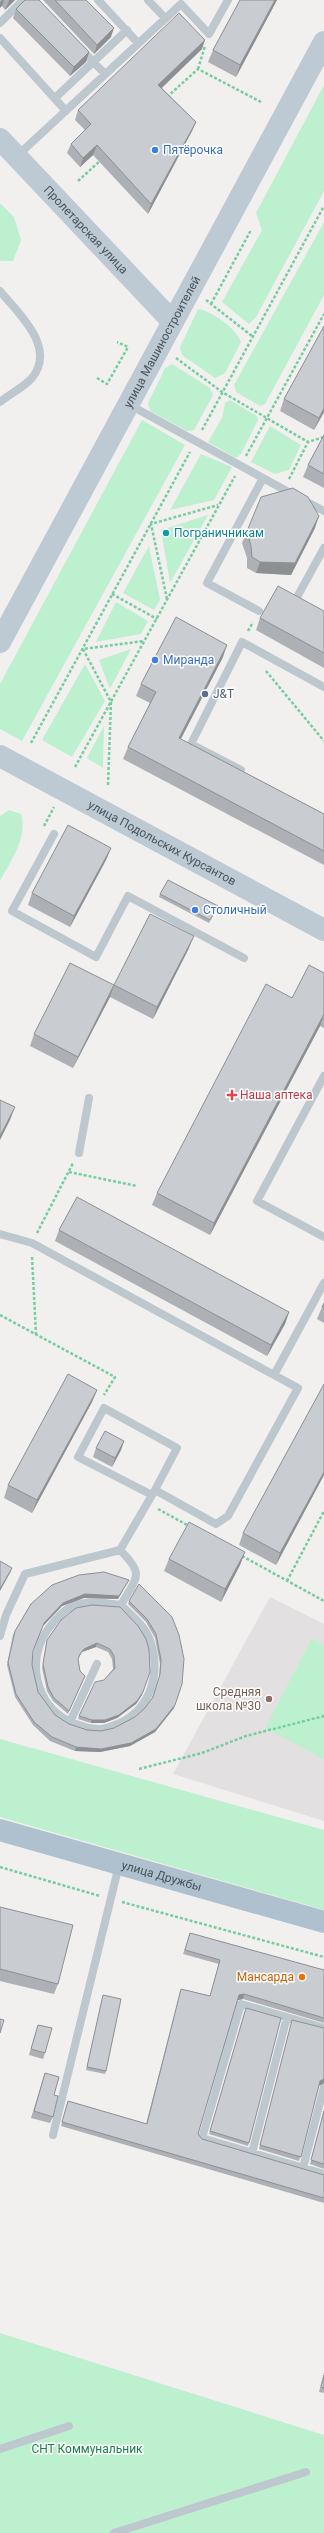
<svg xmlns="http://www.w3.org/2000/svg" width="324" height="2533" font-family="Roboto,sans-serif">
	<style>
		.education { fill: #e3e0e1 }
		.green { fill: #bdf0cf }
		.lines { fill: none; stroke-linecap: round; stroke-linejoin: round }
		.path { stroke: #75ce9e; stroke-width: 2.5; stroke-dasharray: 3 2; stroke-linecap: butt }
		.lane { stroke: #bdc7ce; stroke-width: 8 }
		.secondary { stroke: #bdc9d3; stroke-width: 22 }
		.primary { stroke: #afc0ce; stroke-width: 22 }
		.wall { fill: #adb0b5 }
		.shaded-wall { fill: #8d9093 }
		.building { fill: #c9cdd2; stroke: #8d9093 }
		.shop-dot { fill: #3f7fe0; stroke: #fff; stroke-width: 1.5 }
		.culture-dot { fill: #0f9aa8; stroke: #fff; stroke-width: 1.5 }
		.service-dot { fill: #5c6f8a; stroke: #fff; stroke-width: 1.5 }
		.health-dot { fill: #e0444e; stroke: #fff; stroke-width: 1.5 }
		.education-dot { fill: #8d6e63; stroke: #fff; stroke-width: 1.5 }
		.food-dot { fill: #e8710a; stroke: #fff; stroke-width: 1.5 }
		.labels { text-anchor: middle; stroke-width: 3; stroke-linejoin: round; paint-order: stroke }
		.shop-label { font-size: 12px; fill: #366cbe; stroke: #fff; text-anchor: start }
		.street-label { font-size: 12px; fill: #47545d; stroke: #fff }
		.culture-label { font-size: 12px; fill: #0d838f; stroke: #fff; text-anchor: start }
		.service-label { font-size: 12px; fill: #4e5e75; stroke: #fff; text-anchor: start }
		.health-label { font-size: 12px; fill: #be3a42; stroke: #fff; text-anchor: start }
		.education-label { font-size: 12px; fill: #785e54; stroke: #fff; text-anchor: end }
		.food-label { font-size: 12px; fill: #c56008; stroke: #fff; text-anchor: end }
		.park-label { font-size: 12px; fill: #168046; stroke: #fff }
	</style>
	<rect width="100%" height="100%" fill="#f2efef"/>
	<path class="education" d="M270,1597L324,1624V1821L173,1774Z"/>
	<path class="green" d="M324,85V191L256,317L249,324L222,302L262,230L256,213Z
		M0,203L14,217L21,240L13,261H0Z
		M324,222V295L265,404L260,406L236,392L234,385Z
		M198,309C211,310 238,330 241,342L225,373L215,378L182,355L180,347Z
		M172,364L210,388L213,395L194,430L187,431L150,411L148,403L165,368Z
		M230,400L257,416L258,420L241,454L236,458L208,442L222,418L225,403Z
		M142,420L185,445L22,741L0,729V684Z
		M270,426L301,445L289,470L275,474L251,462Z
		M201,454L232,467L214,500L170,510Z
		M208,515L170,583L161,530Z
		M149,546L160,600L154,610L123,593Z
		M116,602L148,621L141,634L96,642Z
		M131,649L110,689L99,660Z
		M85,664L105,701L72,757L42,740Z
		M104,726L103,768L87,758Z
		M9,810L21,814C28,838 11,860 0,881V816Z
		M312,1638L324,1645V1759L265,1728Z
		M0,1739L324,1830V1910L0,1817Z
		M0,2333L324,2435V2533H0Z"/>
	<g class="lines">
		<path class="path" d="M198,69L205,46
			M167,97L198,69L261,102
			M78,181L101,160
			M206,300L252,336
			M211,304L251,230
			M176,358L222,392L308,442L324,437
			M97,378L107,384L128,347L117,342
			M202,430L324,206
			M246,456L324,314
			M289,479L308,442
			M112,594L157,619
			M167,599L151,524L218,505
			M248,631L253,622
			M266,671L324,741
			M31,743L190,452
			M75,767L235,476
			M108,785L111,702L83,649L144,641
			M44,826L54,807
			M69,1172L137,1186
			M37,1233L73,1163
			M32,1257L36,1334
			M0,1315L115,1377L104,1395
			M158,1509L189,1526
			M242,1556L324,1601
			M287,1581L324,1511
			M139,1769L202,1753L246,1736L324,1716
			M0,1867L100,1896
			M122,1902L324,1957"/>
		<path class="lane" d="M98,0L138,43
			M148,0L165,18
			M0,23L23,0
			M0,38L66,111
			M81,49L105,74
			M55,98L127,30
			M17,156L181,4L209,34L228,0
			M0,291C18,313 57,347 32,378C24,387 10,394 0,402
			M128,404L294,495
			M305,501L324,511
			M296,599L324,548
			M259,611L207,583L263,478
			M241,770L191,744L242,642L324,687
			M54,834L12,911L96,957L128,896L244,958
			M324,1076L257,1201L324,1237
			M79,1153L89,1098
			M0,1234L32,1243L274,1375
			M152,1495L78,1457L104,1408L177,1448L155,1490
			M0,1636L6,1615L25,1574L120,1550L155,1490L216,1524L228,1516L298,1388L274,1375L324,1283
			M97,1664L70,1722C35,1704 26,1661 48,1629C54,1621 63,1610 73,1606C88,1600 105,1603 121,1605C137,1576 145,1575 120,1550
			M70,1722C79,1725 88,1729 97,1729C104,1730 113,1726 120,1723C152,1707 161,1672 150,1640C145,1626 131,1615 121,1605
			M324,2028L241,2004L202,2138L324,2174
			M53,2135L119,1865
			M252,2153L287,2017
			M303,2168L324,2087
			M0,2449L69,2426
			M114,2533L306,2472"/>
		<g class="secondary">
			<path id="s1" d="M0,139L172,321"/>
			<path id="s2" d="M0,642L324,42"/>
			<path id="s3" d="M0,756L324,930"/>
		</g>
		<path class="primary" id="s4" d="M0,1830L324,1922"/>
	</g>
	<path class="wall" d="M0,0H15L5,10L2,6Z
		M43,0H86L111,37L94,54Z
		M240,0H277L236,77L208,62L213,50Z
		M16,9L89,52L86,62L70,76L13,18Z
		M202,49L162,88L196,122L192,131L148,214L93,155L80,167L67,153L71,144L85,130L75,120L78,110Z
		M324,326V412L314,430L280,411L284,399Z
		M324,435V488L303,477L308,465Z
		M315,528L291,575L256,573L247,568V558L242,543L247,531Z
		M324,611V668L256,630L260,618Z
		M223,657L181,739L324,814V865L123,759L128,747L150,703L136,696L141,684Z
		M111,848L106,860L70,927L28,905L32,893Z
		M160,894L218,906L209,923L159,897Z
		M189,948L153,1019L110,997L73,1068L30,1046L34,1034L114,985Z
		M324,973V1028L320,1026L210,1235L152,1205L157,1193L292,998Z
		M59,1230L289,1312L285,1324L267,1356L55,1241Z
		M324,1303V1323L317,1319L322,1307Z
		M97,1390L92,1402L32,1513L4,1498L8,1485Z
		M124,1441L121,1450L112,1467L93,1457L96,1448Z
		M324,1475L276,1565L239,1545L243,1533Z
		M245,1552L240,1565L221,1602L164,1571L169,1559Z
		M129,1580L127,1583L118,1599L84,1598L62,1606L43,1626L33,1651L32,1665L38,1692L55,1715L69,1724L87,1730L101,1731L114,1728L135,1717L145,1708L152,1698L159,1677L160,1664L155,1638L146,1622L128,1604L129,1601L172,1617L174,1708L155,1732L130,1746L100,1752L75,1751L50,1741L33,1725L15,1697L7,1665L13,1635L15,1631L31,1604Z
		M92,1605L142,1695L136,1704L117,1718L104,1723H91L78,1719L79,1716L104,1680L113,1669L112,1659L108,1652L96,1647L82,1652L79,1657L78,1659L80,1671L85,1676L68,1714L53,1701L47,1691L42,1668L47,1640Z
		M0,1907L58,1984L54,1994L0,1981Z
		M190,1933L324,1970V2023L243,1999L238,2000L198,2134L202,2139L324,2175V2203L61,2126L68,2101L146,2124L181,1989L210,1996L219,1964L183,1954Z
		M103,1995L106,2071L105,2074L86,2070Z
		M245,2011L249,2143L248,2146L209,2134Z
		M292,2020L324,2028V2083L319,2085L299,2161L259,2149Z
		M38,2025L45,2053L43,2059L29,2055Z
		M45,2073L54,2095L53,2117L50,2123L31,2118Z
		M324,2109V2169L310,2164Z
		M324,2373V2393L319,2392Z"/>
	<path class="shaded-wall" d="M2,0H4L2,6L0,8V2Z
		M9,0H15L5,10L9,1Z
		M275,0H277L236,77L240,65Z
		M114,28L111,37L94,54L97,45Z
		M205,40L202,49L155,94L158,85Z
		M89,52L86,62L70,76L74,67Z
		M196,122L192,131L148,214L151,204Z
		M97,145L93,155L80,167L83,158Z
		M324,408V412L314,430L319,418Z
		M319,516L315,528L291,575L256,573L260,562Z
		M227,645L223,657L175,750L179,738Z
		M111,848L106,860L70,927L74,916Z
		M194,936L189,948L153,1019L157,1007Z
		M114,985L110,997L73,1068L78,1057Z
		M324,1014L320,1026L210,1235L214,1223Z
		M15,1107L10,1120L0,1140V1136Z
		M289,1312L285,1324L267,1356L271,1345Z
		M97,1390L92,1402L32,1513L37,1500Z
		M124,1441L121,1450L112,1467L115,1458Z
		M324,1472V1475L276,1565L280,1553Z
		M245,1552L240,1565L221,1602L225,1589Z
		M12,1568L10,1573L0,1591V1589Z
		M129,1580L127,1583L118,1599L84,1598L62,1606L43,1626L44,1623L63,1603L85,1594Z
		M97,1643L96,1647L82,1652L79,1657L80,1654L84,1649Z
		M143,1692L142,1695L136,1704L117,1718L104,1723H91L92,1720Z
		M175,1705L174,1708L155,1732L130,1746L100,1752L75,1751L76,1747Z
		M244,1994L243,1999L238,2000L239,1995Z
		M324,2079V2083L319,2086L320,2081Z"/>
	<path class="building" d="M25,0H39L89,52L74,67L16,9Z
		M55,0H86L114,28L97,45Z
		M240,0H275L240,65L213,50Z
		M179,13L205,40L158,85L196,122L151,204L97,145L83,158L71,144L91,124L78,110Z
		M324,326V408L319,418L284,399Z
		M324,435V474L308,465Z
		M293,488L308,497L319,516L295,563L260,562L252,557L251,546L247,531L261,497Z
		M278,586L324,611V653L260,618Z
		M176,617L227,645L179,738L324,814V851L128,747L156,692L141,684Z
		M68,825L111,848L74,916L32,893Z
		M168,880L218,906L210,920L160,894Z
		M150,914L194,936L157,1007L114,985Z
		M70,963L114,985L78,1057L34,1034Z
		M309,965L324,973V1014L214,1223L157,1193L266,984L292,998Z
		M0,1100L15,1107L0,1136Z
		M77,1197L289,1312L271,1345L59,1230Z
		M324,1303V1308L322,1307Z
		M68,1374L97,1390L37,1500L8,1485Z
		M324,1384V1472L280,1553L243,1533Z
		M105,1431L124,1441L115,1458L96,1448Z
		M189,1522L245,1552L225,1589L169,1559Z
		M0,1561L12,1568L0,1589Z
		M104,1572L129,1580L119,1596L85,1594L63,1603L44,1623L33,1651L32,1665L38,1692L55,1715L69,1724L87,1730L101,1731L114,1728L135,1717L145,1708L153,1697L160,1674L161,1660L156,1634L147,1619L129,1601L139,1584L172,1617L179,1635L184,1659L182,1684L175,1705L156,1729L131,1743L101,1749L76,1747L52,1737L34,1722L16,1694L8,1662L15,1631L31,1604L52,1585L79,1575Z
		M92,1605L120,1607L138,1626L146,1639L149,1650L150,1672L143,1692L137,1701L119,1715L105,1720H92L79,1716L95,1682L104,1680L115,1668L114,1656L110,1649L97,1643L84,1649L80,1654L78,1659L80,1671L85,1676L69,1711L54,1698L48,1687L43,1664L47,1640L61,1620L76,1608Z
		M0,1907L73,1925L58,1984L0,1969Z
		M190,1933L324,1970V2018L244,1994L239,1995L198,2134L202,2139L324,2175V2198L62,2122L68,2101L147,2124L181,1989L210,1996L220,1960L185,1950Z
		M103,1995L121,1999L106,2071L87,2067Z
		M246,2008L281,2018L249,2143L210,2131Z
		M0,2019L4,2020L0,2033Z
		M292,2020L324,2028V2079L320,2081L301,2157L260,2145Z
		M38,2025L52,2028L45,2053L31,2049Z
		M45,2073L59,2077L54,2095L58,2096L53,2117L34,2111Z
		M324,2111V2164L311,2160Z
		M324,2375V2388L321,2387Z"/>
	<g class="shop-dot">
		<circle cx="155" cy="150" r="4"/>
		<circle cx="155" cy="660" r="4"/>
		<circle cx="195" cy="910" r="4"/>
	</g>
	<circle class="culture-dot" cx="166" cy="533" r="4"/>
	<circle class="service-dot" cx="205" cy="694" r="4"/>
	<path class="health-dot" d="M230 1089h4v4h4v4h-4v4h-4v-4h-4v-4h4z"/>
	<circle class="education-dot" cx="269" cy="1699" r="4"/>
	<circle class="food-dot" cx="302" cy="1977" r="4"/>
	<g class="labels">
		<g class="shop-label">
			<text x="163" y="154">Пятёрочка</text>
			<text x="163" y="664">Миранда</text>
			<text x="203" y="914">Столичный</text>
		</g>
		<g class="street-label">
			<text dy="4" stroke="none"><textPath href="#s1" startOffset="125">Пролетарская улица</textPath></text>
			<text dy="4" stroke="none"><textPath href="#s2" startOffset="341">улица Машиностроителей</textPath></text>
			<text dy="4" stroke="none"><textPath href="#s3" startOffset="184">улица Подольских Курсантов</textPath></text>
			<text dy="4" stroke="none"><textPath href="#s4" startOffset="168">улица Дружбы</textPath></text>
		</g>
		<g class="culture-label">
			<text x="174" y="537">Пограничникам</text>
		</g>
		<g class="service-label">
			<text x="213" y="698">J&amp;T</text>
		</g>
		<g class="health-label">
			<text x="240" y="1099">Наша аптека</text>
		</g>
		<g class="education-label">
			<text x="261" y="1696">Средняя<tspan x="261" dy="14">школа №30</tspan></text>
		</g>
		<g class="food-label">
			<text x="294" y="1981">Мансарда</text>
		</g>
		<g class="park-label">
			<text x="87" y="2453">СНТ Коммунальник</text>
		</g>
	</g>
</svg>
